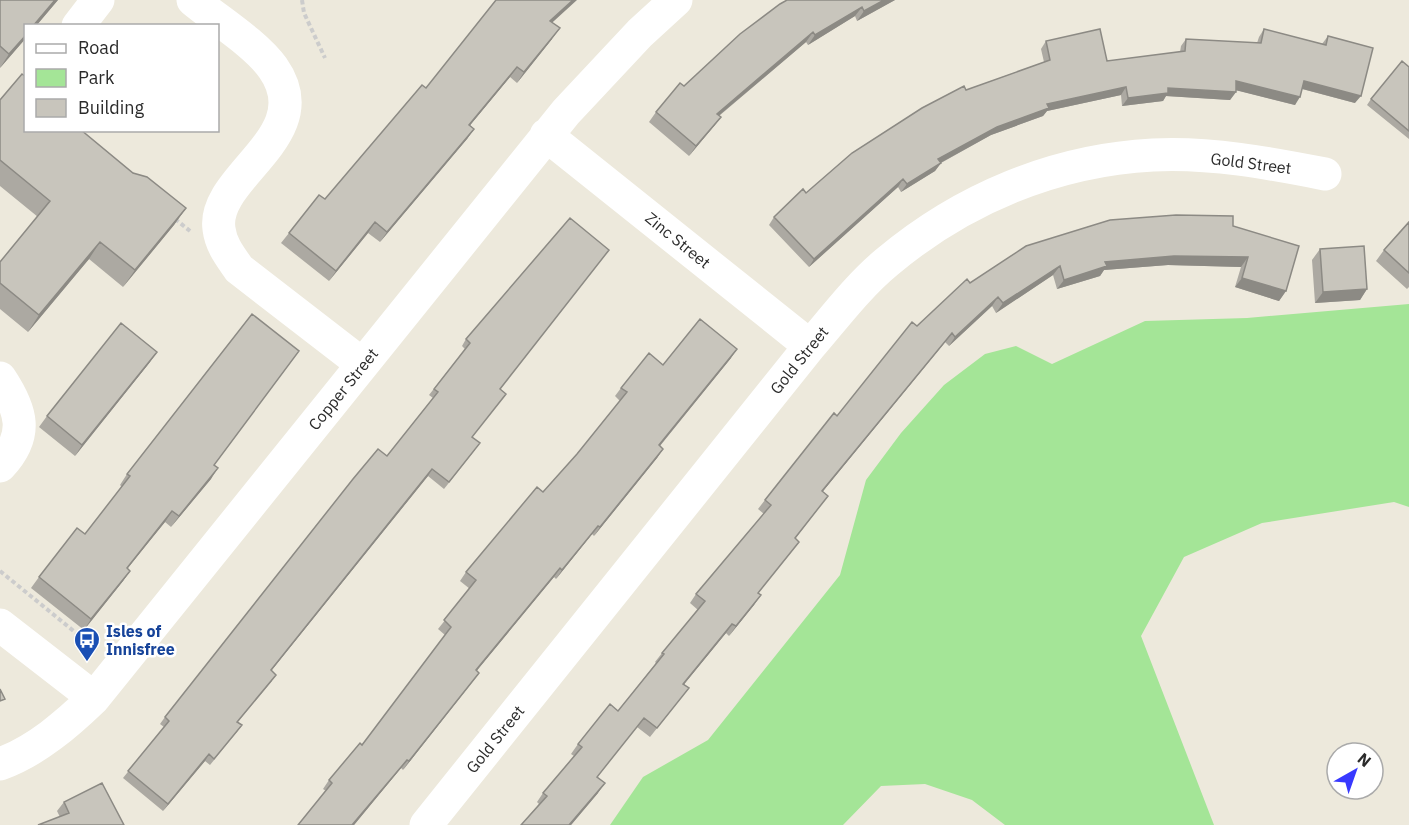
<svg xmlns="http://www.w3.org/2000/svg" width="1409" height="825" font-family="'IBM Plex Sans',sans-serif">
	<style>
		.green { fill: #a4e597 }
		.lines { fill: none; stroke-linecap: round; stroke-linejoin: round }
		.path { stroke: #ccc; stroke-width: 4; stroke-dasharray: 4.5 3; stroke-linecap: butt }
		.minor { stroke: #fff; stroke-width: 33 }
		.wall { fill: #aca9a2 }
		.shaded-wall { fill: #8c8a84 }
		.building { fill: #c8c5bc; stroke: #8c8a84; stroke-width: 1.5 }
		.labels { text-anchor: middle; stroke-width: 5; stroke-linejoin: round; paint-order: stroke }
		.street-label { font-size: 16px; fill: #2b2b2b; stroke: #fff }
		.transit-label { font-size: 16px; font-weight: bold; fill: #164399; stroke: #fff; text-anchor: start }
	</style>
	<rect width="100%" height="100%" fill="#ede9dc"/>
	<path class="green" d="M1409,304V507L1394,502L1262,523L1184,557L1141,636L1214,825H1005L972,800L925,784L881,786L843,825H610L643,777L708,740L840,575L866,480L901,433L944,385L985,354L1016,346L1052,364L1145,321L1247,318Z"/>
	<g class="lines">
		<path class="path" d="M302,0L304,13L325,58
			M175,219L190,231
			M0,571L97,650"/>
		<path class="minor" d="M193,0C217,20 255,43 273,68C321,136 211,176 219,229C221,245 230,256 239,269L362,364
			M78,26L98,0
			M546,135L810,346
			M0,378C22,411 29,435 0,466
			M0,625L94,698
			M0,764C36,751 67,724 94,698L566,112L640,33L676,0
			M426,825L810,346C835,317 858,286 887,262C962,199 1055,160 1153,155C1210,152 1269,163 1325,174"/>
	</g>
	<path class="wall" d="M0,0H58L36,26H26V38L0,68Z
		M787,0H895L857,21L855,16L808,45L806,42L719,116L721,117L714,126L689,156L649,122L656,112L684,86Z
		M552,23V39L517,83L510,77L470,125L474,129L467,139L380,242L368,233L329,281L281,243L289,233L325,199L426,88Z
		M1264,29L1322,44L1328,36L1355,103L1302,89L1295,105L1236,90V92L1230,100L1166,96L1163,101L1122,106L1121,95L1047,111L1043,116L991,135L941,163L935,171L901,192L898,187L809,267L769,225L774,217L806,193L966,90L1044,62L1041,49L1046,41L1107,61L1180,52L1181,46L1186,39L1257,43L1259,37Z
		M1409,67V139L1367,105L1371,99Z
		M0,100L26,130L133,173L186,208L174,225L123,287L89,259L28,332L0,309V262L38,217L0,186Z
		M570,218L500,389L472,437L475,450L444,489L428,476L271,671L272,681L238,722L242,725L237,732L210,765L205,761L163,811L123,778L164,727L160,724L165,717L387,456L433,398L429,395L465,349L462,346L466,339Z
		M1409,222V287L1407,289L1376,261L1384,250Z
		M1233,226L1286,291L1279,301L1235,287L1241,267L1168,265L1104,270L1100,276L1057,289L1053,275L996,313L992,306L949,346L945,342L822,492L821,505L795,539L792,551L758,593L754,605L729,636L726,633L684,684L689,688L650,737L637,727L597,777L598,793L571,825H521L539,804L537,802L543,793L574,756L571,754L578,744L618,711L656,663L655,662L662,653L698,610L690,603L696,594L764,514L758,509L765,500L917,326L970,283Z
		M1320,249L1367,289L1360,300L1315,303L1312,260Z
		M731,358L660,446L663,449L657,458L594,536L592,534L556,579L554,577L476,671L479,673L473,681L403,770L401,768L354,825H298L326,791L323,789L329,780L362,745L445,635L438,629L470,589L460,581L466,572L543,492L577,454L620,401L615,396L621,388L663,365Z
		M150,362L75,456L39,427L47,416Z
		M214,465L211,479L171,527L165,522L127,568L130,571L123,581L84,630L31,588L39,577L85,534L122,487L120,485L127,474Z
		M64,802L124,825L60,817L57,811Z"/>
	<path class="shaded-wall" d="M55,0H58L36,26H33Z
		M573,0H577L543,31L550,21Z
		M884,0H895L857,21L864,11Z
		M862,7L855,16L808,45L815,35Z
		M560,28L552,39L517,83L524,72Z
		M813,32L806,42L710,123L717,114Z
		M26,35V38L0,68L9,54Z
		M517,67L510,77L462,135L469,125Z
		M1236,81L1300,97L1295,105L1231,89Z
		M1304,81L1361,96L1355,103L1299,88Z
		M1126,87L1121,95L1047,111L1043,116L991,135L933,167L938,159L997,127L1047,104Z
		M1168,88L1236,92L1230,100L1166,96L1163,101L1122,106L1128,98Z
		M721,117L714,126L689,156L696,146Z
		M474,129L467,139L380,242L387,232Z
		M941,163L935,171L901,192L907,184Z
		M903,179L898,187L809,267L814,259Z
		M186,208L174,225L123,287L135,270Z
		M375,222L368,233L329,281L336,271Z
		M100,242L89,259L28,332L39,315Z
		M1174,256L1248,257L1241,267L1168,265L1104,270L1100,276L1057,289L1064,280L1105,262Z
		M1060,266L1053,275L996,313L1003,303Z
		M1242,278L1286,291L1279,301L1235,287Z
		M1367,289L1360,300L1315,303L1323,292Z
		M998,297L992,306L949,346L955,337Z
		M952,333L945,342L815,501L822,491Z
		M737,349L731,358L653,454L659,445Z
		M157,352L150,362L75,456L82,445Z
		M663,449L657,458L594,536L600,527Z
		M218,468L211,479L171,527L179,516Z
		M432,469L428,476L266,677L271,670Z
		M172,511L165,522L119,579L127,568Z
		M598,526L592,534L556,579L562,570Z
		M560,568L554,577L470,679L476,670Z
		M130,571L123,581L84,630L91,619Z
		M761,595L754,605L729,636L736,626Z
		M732,624L726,633L677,693L683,684Z
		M479,673L473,681L403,770L409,761Z
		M209,754L205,761L163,811L168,804Z
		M407,760L401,768L354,825H352Z
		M605,783L598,793L571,825H569Z"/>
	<path class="building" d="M0,0H55L33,26H26V35L9,54L0,46Z
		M496,0H573L550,21L560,28L524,72L517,67L469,125L474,129L387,232L375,222L336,271L289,233L319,195L325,199L422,85L426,88Z
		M787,0H884L864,11L862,7L815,35L813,32L717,114L721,117L696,146L656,112L680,83L684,86L740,34L780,4Z
		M1100,29L1107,61L1185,51L1186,39L1261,43L1264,29L1326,45L1328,36L1373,48L1361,96L1304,81L1300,97L1236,81V92L1168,88V93L1128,98L1126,87L1047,104L1049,108L997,127L938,159L941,163L907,184L903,179L814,259L774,217L803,189L806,193L852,153L922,108L964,86L966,90L1050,60L1046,41Z
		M1402,61L1409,67V131L1371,99Z
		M22,74L26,77V130H81L133,173L147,177L186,208L135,270L100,242L39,315L0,283V262L50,201L0,160V100Z
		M1176,215L1233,216V226L1299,246L1286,291L1242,278L1248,257L1174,256L1105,262L1107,266L1064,280L1060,266L1003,303L998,297L955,337L952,333L822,491L828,496L795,538L799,542L758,593L761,595L736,626L732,624L683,684L689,688L657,728L644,718L597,777L605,783L569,825H521L547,796L543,793L582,747L578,744L610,704L618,711L664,654L662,653L705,601L696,594L771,505L765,500L834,413L837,416L912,322L917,326L967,279L970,283L1026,246L1110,220Z
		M570,218L609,250L500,389L506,394L472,437L480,443L449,482L432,469L271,670L276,675L237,722L242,725L214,759L209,754L168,804L128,771L169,721L165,717L353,479L378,449L387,456L438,392L434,389L470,343L466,339Z
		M1409,222V273L1384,250Z
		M1364,246L1367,289L1323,292L1320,249Z
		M252,314L299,351L214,465L218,468L179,516L172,511L127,568L130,571L91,619L39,577L77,528L85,534L130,476L127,474Z
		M700,319L737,349L659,445L663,449L600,527L598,526L562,570L560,568L476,670L479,673L409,761L407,760L352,825H298L332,783L329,780L360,743L362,745L451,627L444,620L476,580L466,572L537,487L543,492L577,454L627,392L621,388L649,353L663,365Z
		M121,323L157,352L82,445L47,416Z
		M0,689L5,699L0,701Z
		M102,783L124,825H38L69,813L64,802Z"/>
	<defs>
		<symbol id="bus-pin" viewBox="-11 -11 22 30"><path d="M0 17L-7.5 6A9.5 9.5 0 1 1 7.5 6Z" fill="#1a4fb4" stroke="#fff"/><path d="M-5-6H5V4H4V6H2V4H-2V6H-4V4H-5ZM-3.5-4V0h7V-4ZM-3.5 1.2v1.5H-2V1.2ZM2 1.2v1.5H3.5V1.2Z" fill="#fff"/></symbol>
	</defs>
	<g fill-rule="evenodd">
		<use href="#bus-pin" x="72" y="625" width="30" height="40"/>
	</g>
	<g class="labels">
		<g class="street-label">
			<text transform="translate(1251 163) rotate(7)" y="6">Gold Street</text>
			<text transform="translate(678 240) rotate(39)" y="6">Zinc Street</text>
			<text transform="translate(799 360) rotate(-51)" y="6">Gold Street</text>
			<text transform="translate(343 389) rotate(-51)" y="6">Copper Street</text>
			<text transform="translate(495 739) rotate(-51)" y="6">Gold Street</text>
		</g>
		<g class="transit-label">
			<text x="106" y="637">Isles of<tspan x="106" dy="18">Innisfree</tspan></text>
		</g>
	</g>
	<rect x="24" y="24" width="195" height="108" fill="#ffffff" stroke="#aaaaaa" stroke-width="1.5"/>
	<rect x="36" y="44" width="30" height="9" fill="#ffffff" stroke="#aaaaaa" stroke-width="1.5"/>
	<text x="78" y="54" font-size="18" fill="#2b2b2b">Road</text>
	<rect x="36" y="69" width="30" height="18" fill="#a4e597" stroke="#aaaaaa" stroke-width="1.5"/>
	<text x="78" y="84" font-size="18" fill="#2b2b2b">Park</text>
	<rect x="36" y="99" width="30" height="18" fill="#c8c5bc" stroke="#aaaaaa" stroke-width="1.5"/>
	<text x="78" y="114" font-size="18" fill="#2b2b2b">Building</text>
	<g transform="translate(1355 771) rotate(40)"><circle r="28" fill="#ffffff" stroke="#aaaaaa" stroke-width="1.5"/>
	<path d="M0-4.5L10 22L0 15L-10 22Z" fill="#3839ff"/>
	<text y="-9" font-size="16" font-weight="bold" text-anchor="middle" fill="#2b2b2b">N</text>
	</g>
</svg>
